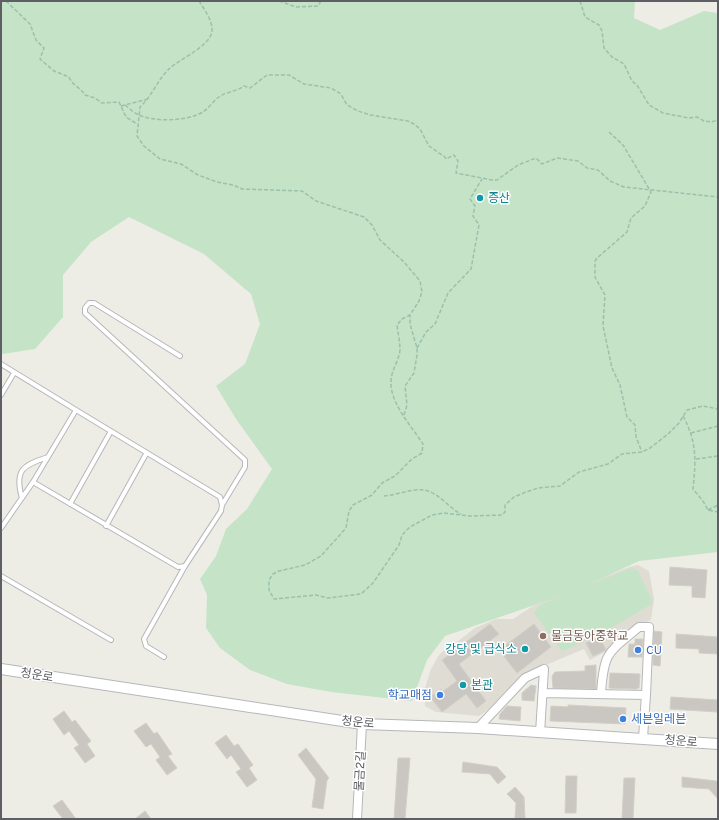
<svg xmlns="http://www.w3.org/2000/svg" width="719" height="820" font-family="Overpass,'Noto Sans KR',sans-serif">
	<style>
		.education { fill: #dedcd3 }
		.green { fill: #c4e3c7 }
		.building { fill: #cac7c2; stroke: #d2cfc4 }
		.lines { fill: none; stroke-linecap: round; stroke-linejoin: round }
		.service-casing { stroke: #b5b7bb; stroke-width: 6 }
		.minor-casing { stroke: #b5b7bb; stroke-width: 10 }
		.tertiary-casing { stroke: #b5b7bb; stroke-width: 12 }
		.path { stroke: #9cc1ab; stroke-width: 1.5; stroke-dasharray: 4 2; stroke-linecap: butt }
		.service { stroke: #fff; stroke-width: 4 }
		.minor { stroke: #fff; stroke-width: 8 }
		.tertiary { stroke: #fff; stroke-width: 10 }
		.culture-dot { fill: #0f9aa8; stroke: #fff; stroke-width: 1.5 }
		.education-dot { fill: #8d6e63; stroke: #fff; stroke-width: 1.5 }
		.shop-dot { fill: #3f7fe0; stroke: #fff; stroke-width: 1.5 }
		.labels { text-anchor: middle; stroke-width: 3; stroke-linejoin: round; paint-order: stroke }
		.culture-label { font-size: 12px; fill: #0d838f; stroke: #fff; text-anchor: start }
		.education-label { font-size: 12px; fill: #785e54; stroke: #fff; text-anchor: start }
		.shop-label { font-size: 12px; fill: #366cbe; stroke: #fff; text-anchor: start }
		.street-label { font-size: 12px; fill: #5d5f64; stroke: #fff }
	</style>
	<rect width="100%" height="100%" fill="#eeede5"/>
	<path class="education" d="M638,565L649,571L654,599L651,620L630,628L603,653L590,660L584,649L522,675L492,707L479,716L436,712L425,706V688L431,669L439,655L448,646L453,645L475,628L496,619H513L533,606L629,567Z"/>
	<path class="green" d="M1,1H635L634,18L660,30L704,11L718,13V552L639,561L581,588L632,568L638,571L653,603L601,634L562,651L534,613L540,605L569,593L445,636L427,660L412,701L331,692L287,684L250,670L220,648L206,628L207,595L200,579L216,556L226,529L247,509L272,469L236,419L216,386L245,364L260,324L251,294L204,254L129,217L91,242L63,275V317L35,349L3,354L1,352Z"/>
	<path class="building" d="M670,567L707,570L705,598L692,597V586L669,585Z
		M490,624L499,634L459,664L486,701L477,708L466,694L442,712L432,699L434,697L432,696L441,689L442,692L457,681L442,660Z
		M534,624L551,647L517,673L499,650Z
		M654,631L662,632L660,666L653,665Z
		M676,634L718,637V654L699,653V649L676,648Z
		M599,637L606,650L593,656L586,643Z
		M635,639H643L642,657H628L629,644H635Z
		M596,665V689L553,688L552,676L555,672L585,671V666Z
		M610,673L640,674L639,688L636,689L609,688Z
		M531,685L536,686L534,701L522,700V693Z
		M671,697L718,700L717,712L670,709Z
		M568,705L626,708L625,724L550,721L551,706L568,707Z
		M507,706L521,707L520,721L499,719L500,714Z
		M64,711L72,722L75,720L91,741L87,744L95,756L85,763L74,748L79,745L69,731L64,735L53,719Z
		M146,723L154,734L157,732L172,754L168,756L177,768L167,775L156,760L160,757L151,744L146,747L134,731Z
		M226,735L234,746L238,744L253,765L249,768L257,780L247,787L236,772L241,769L231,755L227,759L215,743Z
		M306,748L329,778L327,780L323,809L312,807L316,779L298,755Z
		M398,758H410L405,819H394Z
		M463,762L497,767L506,777L498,784L490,774L462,772Z
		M566,776H577L576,813H565Z
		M682,777L716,781L718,783V799L709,789L682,787Z
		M624,778H635L633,819H622Z
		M515,787L524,797L525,819H515L516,803L507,794Z
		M62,800L76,819H63L53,806Z
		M145,811L151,819H135Z"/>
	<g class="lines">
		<defs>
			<path id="service" d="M180,356L94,303H89L85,308V313L245,460V467L222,505
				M1,364L76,410
				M1,395L14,373
				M22,498C14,470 23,465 48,457
				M70,504L111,431
				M106,526L146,454
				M1,528L33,482L76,410L220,497L222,505L221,511L185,566L178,567L33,482
				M1,576L111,640
				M164,657L146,646L144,639L185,566"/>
			<path id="minor" d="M543,693L646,695L649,627H639C608,653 604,651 601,693
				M478,728L525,678L544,669L540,733
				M643,738L646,695
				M357,819L362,724"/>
			<path id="tertiary" d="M1,669L362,724L478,728L718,744"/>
		</defs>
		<use href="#service" class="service-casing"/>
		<use href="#minor" class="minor-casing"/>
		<use href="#tertiary" class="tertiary-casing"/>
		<path class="path" d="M6,1L30,24L36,40L44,48L40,59L54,71L69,77C72,85 81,88 85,95L95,98L102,103L119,102L126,117L137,124
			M199,1C204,9 212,20 212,29C213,46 178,59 168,70C157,81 152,96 140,107L137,136L144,146L160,159L181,164L198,175L217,182L233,185L242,189L302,191L316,201L364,217L372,225L380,240L404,262L420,281L422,292L419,301L410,315L402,319L397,325C398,333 400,342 400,350C399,361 391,370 391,382C390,403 412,427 423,444L422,453L412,459L395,476L382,483L372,495L353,505L349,511L346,528L321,556L305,565L279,571L273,574L269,580V590L274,599L316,595L328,598L361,594L373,583L399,545L402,535L410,527L432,515L444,513L470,516L502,515L505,512V505L514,497L526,492L538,488L560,486L579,472L608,464L622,454L642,452L650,448L668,434L679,423L687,410L703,406L718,409
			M279,1L296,7L318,6L321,1
			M580,1L585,17L599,25L602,31L604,48L612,57L624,64L632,81L637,85L649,105L663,113L689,118L697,117L704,121L711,122L718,120
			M125,105C129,108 133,112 137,114C154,123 188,121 203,112C209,108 213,101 219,97C227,91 236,92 244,86L250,88L267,75H289L304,84L331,88L341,94L347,105L358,111L370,115L408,121L414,124L420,129L429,146L445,157L446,159L454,155L458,161L456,173L492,180H497L518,165L536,158L542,164L557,158L578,161L587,168L598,170L610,181L624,187L718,197
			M121,106L148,99
			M609,132L623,145L651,192L645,206L631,218L627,232L597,258L595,261V277L605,295L603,326L612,368L620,385L627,417L635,425L636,437L642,452
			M417,348L426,332L435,324L448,293L471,269L479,225L473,216L475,206L470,199L482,179
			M404,415L407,405L405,386L414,373L417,355V348L410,324V315
			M683,416C697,442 696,460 693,489L703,501L708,510L718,512
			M691,433L718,426
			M696,459L718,456
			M384,496C397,495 413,488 424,490C438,492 449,508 461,514
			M708,510L718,505"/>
		<use href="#service" class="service"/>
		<use href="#minor" class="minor"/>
		<use href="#tertiary" class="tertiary"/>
	</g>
	<g class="culture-dot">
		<circle cx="480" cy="198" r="4"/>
		<circle cx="525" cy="649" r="4"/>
		<circle cx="463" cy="685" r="4"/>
	</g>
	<circle class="education-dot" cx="543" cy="636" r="4"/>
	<g class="shop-dot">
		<circle cx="638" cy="650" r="4"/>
		<circle cx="440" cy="695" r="4"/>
		<circle cx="623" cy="719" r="4"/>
	</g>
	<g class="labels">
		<g class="culture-label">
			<text x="488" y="202">증산</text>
			<text x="517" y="653" text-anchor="end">강당 및 급식소</text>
			<text x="471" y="689">본관</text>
		</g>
		<g class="education-label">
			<text x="551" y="640">물금동아중학교</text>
		</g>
		<g class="shop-label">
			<text x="646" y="654">CU</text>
			<text x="432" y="699" text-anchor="end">학교매점</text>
			<text x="631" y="723">세븐일레븐</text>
		</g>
		<g class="street-label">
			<text transform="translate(37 675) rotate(9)" y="4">청운로</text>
			<text transform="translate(358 722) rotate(6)" y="4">청운로</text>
			<text transform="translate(681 741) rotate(5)" y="4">청운로</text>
			<text transform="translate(360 771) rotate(-87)" y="4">물금2길</text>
		</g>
	</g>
	<rect width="719" height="820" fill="none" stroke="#5d5f64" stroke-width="4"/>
</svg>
